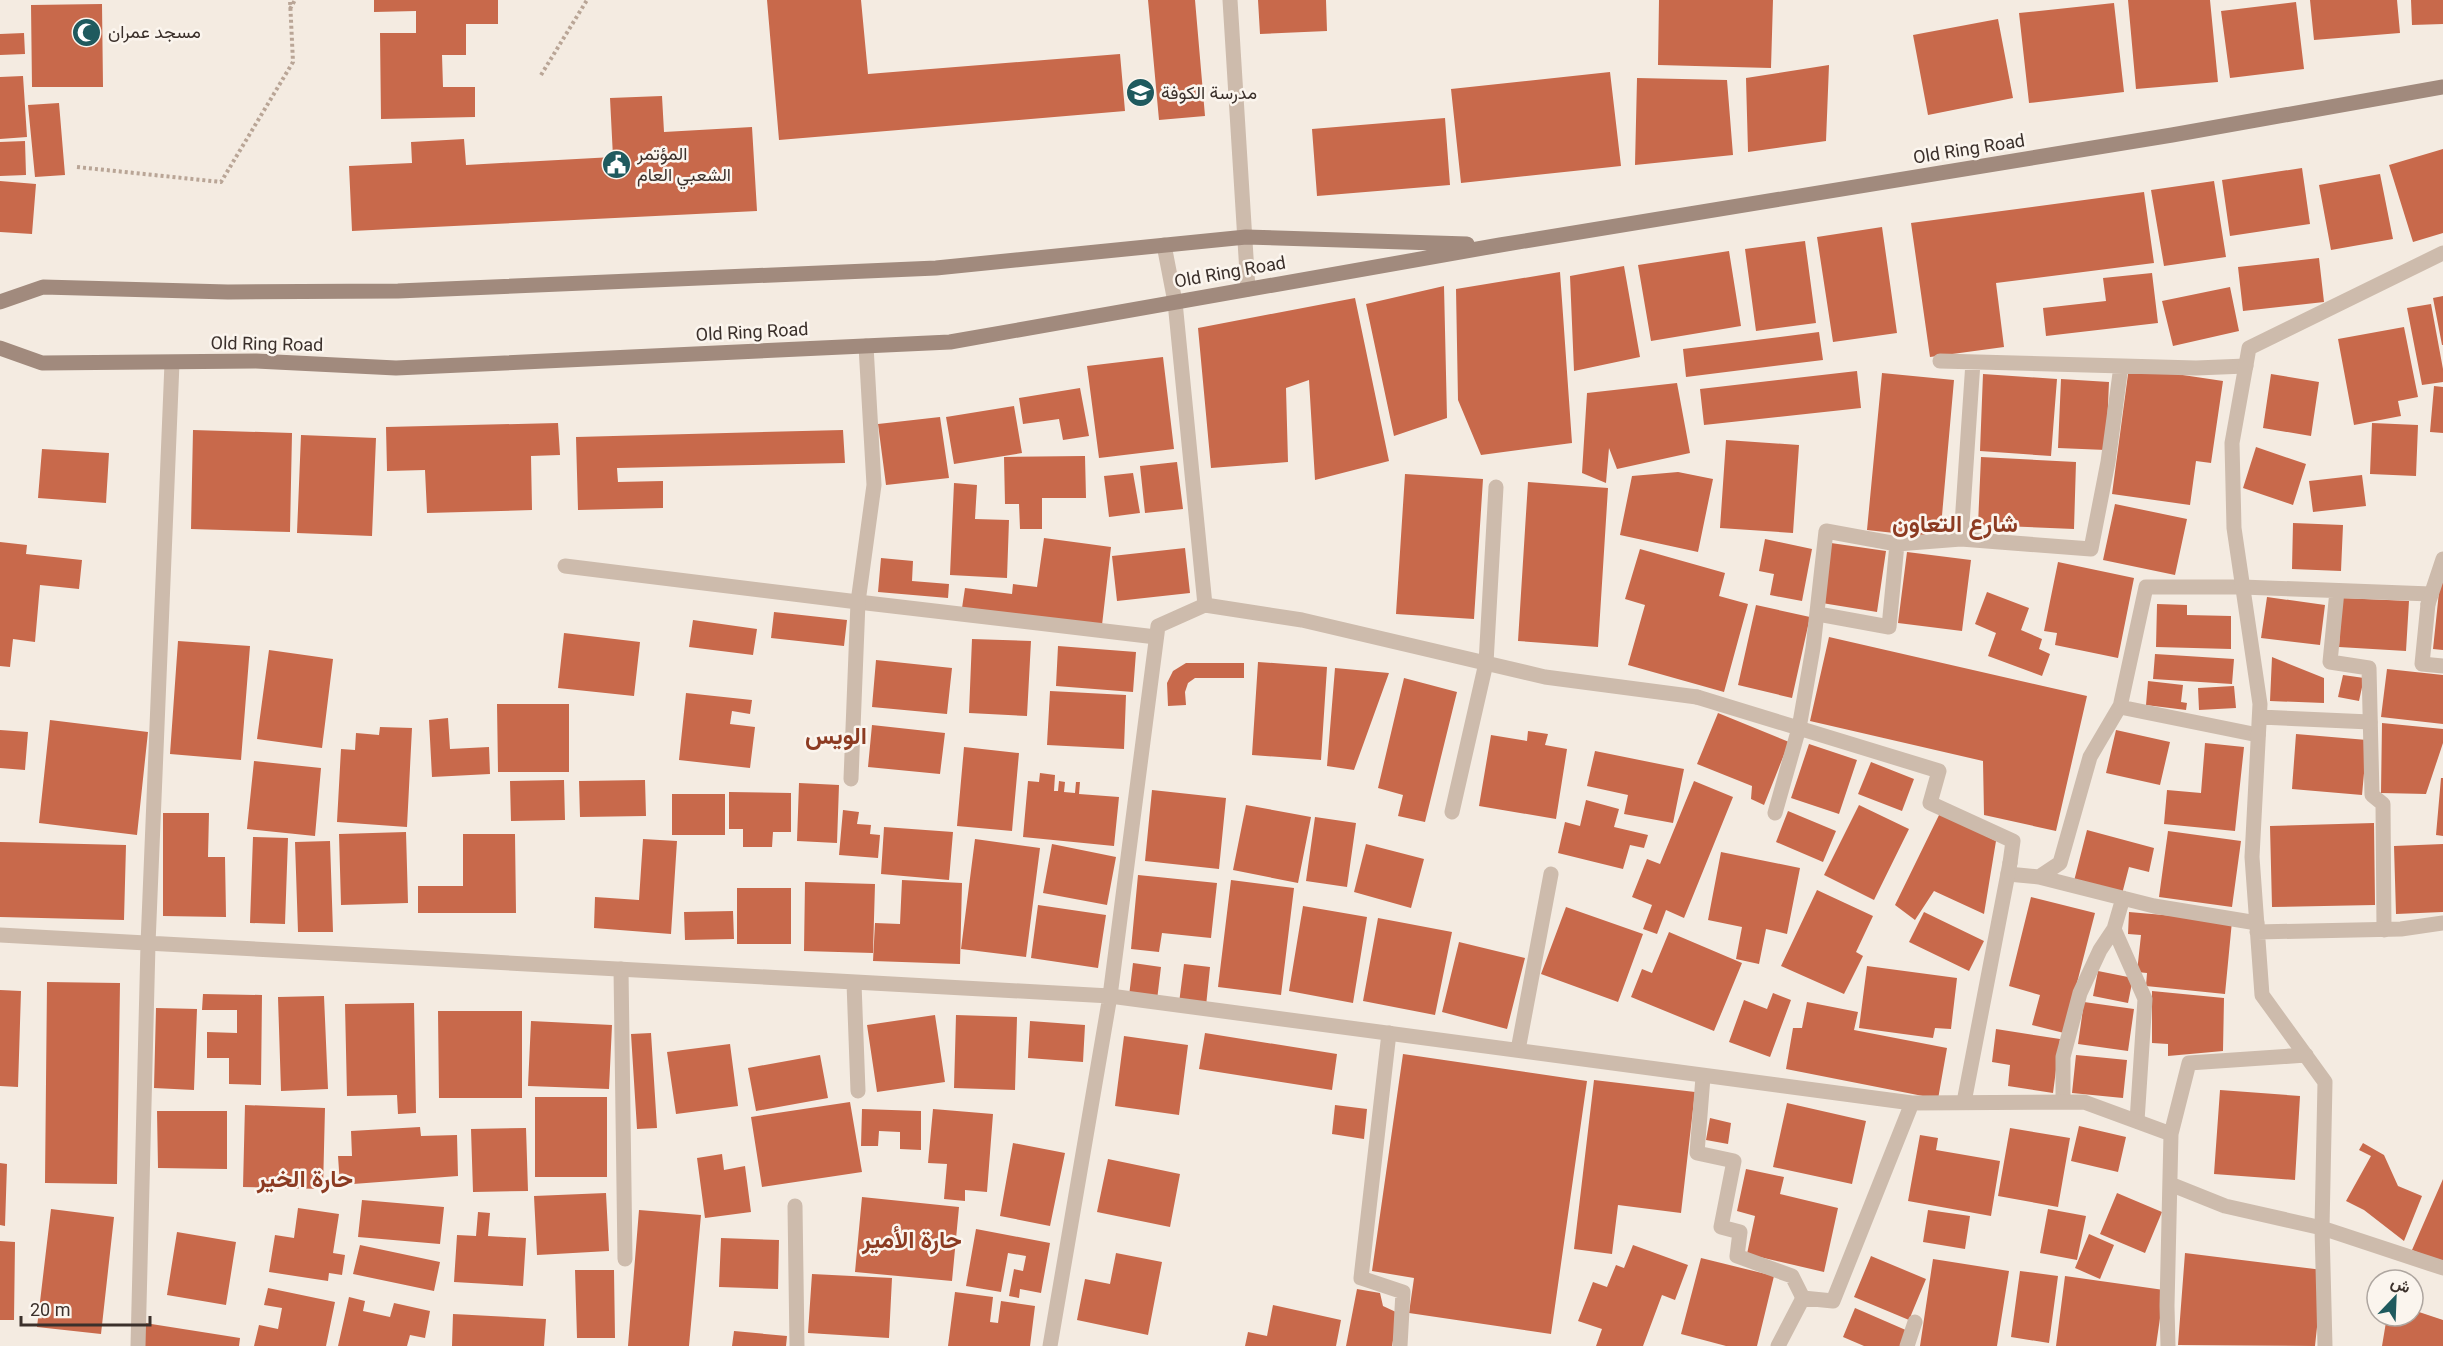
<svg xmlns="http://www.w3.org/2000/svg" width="2443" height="1346" font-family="Roboto,Vazirmatn,sans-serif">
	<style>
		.building { fill: #c8694b }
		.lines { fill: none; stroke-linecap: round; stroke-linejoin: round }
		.path { stroke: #b9a596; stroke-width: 4; stroke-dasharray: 3 3; stroke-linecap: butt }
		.lane { stroke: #cdbbac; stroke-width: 15 }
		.street { stroke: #cdbbac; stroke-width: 15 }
		.secondary { stroke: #a18a7d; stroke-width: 15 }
		.labels { text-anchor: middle; stroke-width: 5; stroke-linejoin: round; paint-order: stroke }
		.poi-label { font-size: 18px; fill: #3b302b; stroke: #fbf5ee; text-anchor: start }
		.street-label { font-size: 18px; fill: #3b302b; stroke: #fbf5ee }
		.district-label { font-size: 24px; font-weight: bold; fill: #8c3b22; stroke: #fbf5ee }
	</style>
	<rect width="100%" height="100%" fill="#f4ebe1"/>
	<path class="building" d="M374,0H498V24H466V55H442L443,87H475V117L381,119L380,33H416V11L374,12Z
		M767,0H861L868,74L1120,54L1125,111L779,140Z
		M1148,0H1195L1205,116L1159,120Z
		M1258,0H1326L1327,31L1260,34Z
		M1659,0H1773L1771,68L1658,65Z
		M2128,0H2210L2218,82L2136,89Z
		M2310,0H2397L2400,33L2314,40Z
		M2411,0H2443V24L2412,25Z
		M2296,2L2304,69L2230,78L2221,11Z
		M2114,3L2124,92L2029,103L2019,13Z
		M102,4L103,87H32L31,5Z
		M1998,19L2013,98L1928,115L1913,35Z
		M24,33L25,54L0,55V34Z
		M1829,65L1826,141L1748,152L1746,78Z
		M1610,72L1621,166L1461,183L1451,89Z
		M23,76L27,137L0,139V77Z
		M1637,78L1727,80L1733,155L1635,165Z
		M662,96L664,132L752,127L757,211L352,231L349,166L412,163L411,142L464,139L466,165L613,157L610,98Z
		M59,103L65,175L35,177L28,105Z
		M1445,118L1450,185L1317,196L1312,129Z
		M25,141L26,175L0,176V142Z
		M2443,149V233L2413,242L2389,165Z
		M2302,168L2310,224L2230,236L2222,180Z
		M2380,174L2393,239L2331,250L2319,185Z
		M0,181L36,184L32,234L0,232Z
		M2214,181L2226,257L2164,266L2151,190Z
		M2144,192L2154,263L1996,283L2004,347L1930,357L1911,223Z
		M1882,227L1897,333L1833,342L1817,237Z
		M1805,241L1816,323L1756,331L1745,249Z
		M1729,251L1741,326L1651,341L1638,265Z
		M2319,258L2324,302L2243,311L2238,267Z
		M1624,266L1640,357L1574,371L1570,276Z
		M1560,272L1572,443L1481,455L1458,400L1456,289Z
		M2152,273L2158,323L2046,336L2043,308L2106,301L2103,278Z
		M1444,286L1447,418L1394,436L1366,304Z
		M2230,287L2239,331L2173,346L2162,301Z
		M2443,296V345H2442L2433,298Z
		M1355,298L1389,461L1315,480L1309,380L1286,388L1288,462L1211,468L1198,328Z
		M2431,304L2443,369V382L2422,385L2407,308Z
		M2404,327L2418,397L2398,401L2401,416L2354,425L2338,339Z
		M1819,332L1823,360L1686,377L1683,349Z
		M1163,357L1174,449L1099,458L1087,366Z
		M2129,367L2223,381L2211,463L2196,461L2190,505L2112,494Z
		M1857,371L1861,408L1704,425L1700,389Z
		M1882,373L1954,380L1940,538L1867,530Z
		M1983,374L2057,379L2051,456L1980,451Z
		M2271,374L2319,382L2311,436L2263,428Z
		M2061,379L2109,382L2106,450L2058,448Z
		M1677,383L1690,453L1617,469L1609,448L1606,483L1582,473L1587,393Z
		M2434,386L2443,387V433L2430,432Z
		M1080,388L1089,436L1063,440L1059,419L1023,424L1019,398Z
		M1014,406L1022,453L954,464L946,417Z
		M940,417L949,478L886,485L878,424Z
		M558,423L560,455L531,456L532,510L427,513L425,470L387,471L386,427Z
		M2372,423L2418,425L2416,476L2370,474Z
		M193,430L292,433L290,532L191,529Z
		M843,430L845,463L617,468L618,482L663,481V508L578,510L576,437Z
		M301,435L376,438L372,536L297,533Z
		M1726,440L1799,445L1793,533L1720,528Z
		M2256,447L2306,464L2293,505L2243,488Z
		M42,449L109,453L106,503L38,498Z
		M1085,456L1086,498H1042V529H1020L1019,504H1005L1004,457Z
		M1981,457L2076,462L2074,529L1978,525Z
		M1177,462L1183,509L1145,513L1140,466Z
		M1678,472L1713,479L1698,552L1620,535L1632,476Z
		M1133,473L1140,513L1109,517L1104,476Z
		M1405,474L1483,479L1474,619L1396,614Z
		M2362,475L2366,506L2313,512L2309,481Z
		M1528,482L1608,488L1598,647L1518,641Z
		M954,483L977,485L975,519L1009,520L1007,578L950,575Z
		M2115,504L2187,519L2175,575L2103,560Z
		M2293,523L2343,525L2341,571L2292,569Z
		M1044,538L1111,547L1102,625L962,608L965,588L1012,594L1013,584L1037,587Z
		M1765,539L1812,549L1802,601L1770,595L1774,574L1759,571Z
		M0,542L27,545L26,554L82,560L79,589L40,585L35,642L13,639L10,667L0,666Z
		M1831,543L1886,551L1877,612L1822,603Z
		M1185,548L1190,593L1117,601L1112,556Z
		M1640,549L1725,573L1719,596L1748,604L1724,692L1628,665L1645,605L1625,599Z
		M1907,552L1971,560L1962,631L1898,623Z
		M881,558L913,561L912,581L949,584L948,598L878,592Z
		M2058,562L2134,578L2118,658L2055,645L2057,633L2044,631Z
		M2441,573H2443V650L2433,649Z
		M1987,592L2029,608L2021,630L2042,639L2039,649L2050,654L2042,676L1988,656L1996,633L1975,624Z
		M2267,597L2325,605L2320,645L2261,638Z
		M2342,598L2409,601L2406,651L2339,647Z
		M2157,604L2187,605V615L2231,616V649L2156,647Z
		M1756,605L1810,617L1792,698L1738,685Z
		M774,612L847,620L844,646L771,638Z
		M693,620L757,629L753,655L689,647Z
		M564,633L640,642L634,696L558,688Z
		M1829,637L2087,696L2056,831L1984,815L1983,761L1810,721Z
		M972,639L1031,641L1027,716L969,713Z
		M178,641L250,646L241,760L170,754Z
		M1058,646L1136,652L1133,692L1056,686Z
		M269,650L333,659L322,748L257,739Z
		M2155,654L2234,659L2232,684L2153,679Z
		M2272,657L2324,678V703L2270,701Z
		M876,660L952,668L947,714L872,707Z
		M1258,662L1327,667L1321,760L1252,755Z
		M1186,663H1244V678H1195L1188,683L1185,692L1186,705L1168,706L1167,683L1173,671Z
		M1335,668L1389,673L1354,770L1327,766Z
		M2387,669L2443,675V724L2381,717Z
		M2343,675L2364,678L2359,701L2338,697Z
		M1404,678L1457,692L1425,822L1398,816L1403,795L1378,788Z
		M2148,681L2183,685L2181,702L2187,703L2186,710L2146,705Z
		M2234,686L2236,708L2199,710L2198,688Z
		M1050,691L1126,695L1124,749L1047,745Z
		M686,693L752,700L750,714L732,711L730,724L755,727L750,768L679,760Z
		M497,704H569V772H498Z
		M1718,713L1789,742L1764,805L1751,799L1752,786L1697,764Z
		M448,718L450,749L489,747L490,774L432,777L429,720Z
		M50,720L148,732L137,835L39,823Z
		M2382,723L2443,729V743L2426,794L2381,793Z
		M872,725L945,733L940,774L868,767Z
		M380,727L412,728L407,827L337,822L341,749L355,750L356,733L379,735Z
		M0,730L28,732L25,770L0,768Z
		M2116,730L2170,742L2160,785L2106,773Z
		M1528,731L1548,734L1545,745L1567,749L1556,819L1479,806L1491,735L1527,741Z
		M2296,734L2367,740L2362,795L2292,789Z
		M2205,743L2244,747L2235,831L2164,824L2167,790L2201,793Z
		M1809,744L1857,760L1839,814L1791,798Z
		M964,747L1019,753L1012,831L957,826Z
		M1595,751L1684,769L1673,823L1624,814L1628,795L1587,786Z
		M254,761L321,768L315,836L247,829Z
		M1871,762L1914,779L1902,811L1858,794Z
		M1040,773L1055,775L1054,791H1058L1059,781L1065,782L1064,792L1075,793L1076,782H1080L1079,794L1119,797L1114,846L1023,837L1028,781L1039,782Z
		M2441,778H2443V836L2436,835Z
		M564,780L565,820L511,821L510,781Z
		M645,780L646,816L580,817L579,781Z
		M1694,781L1733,797L1684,918L1666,910L1657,934L1643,929L1652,905L1632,897L1647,859L1660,864Z
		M799,783L839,785L837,843L797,841Z
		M1152,790L1226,798L1219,869L1145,861Z
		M729,792L791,793V832H773L772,847H743V829H729Z
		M672,794H725V835H672Z
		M1586,800L1619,809L1614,827L1648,835L1644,848L1630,845L1623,869L1558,853L1565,822L1580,826Z
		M1246,805L1311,817L1298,883L1233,870Z
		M1859,805L1909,829L1874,900L1824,875Z
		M843,810L859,812L857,824L871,825L870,834L880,835L878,858L839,855Z
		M1788,811L1836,831L1823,862L1776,842Z
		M163,813H209L208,857H225L226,917L163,916Z
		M1940,813L1996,841L1984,914L1934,891L1915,920L1895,905Z
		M1315,817L1356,823L1347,887L1306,881Z
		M2374,823L2375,905L2272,907L2270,826Z
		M884,827L953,832L949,880L881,874Z
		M2087,830L2154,848L2149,872L2129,867L2122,894L2074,881Z
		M2168,831L2241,841L2232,907L2159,897Z
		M406,832L408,903L341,905L339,834Z
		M463,834H515L516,913H418V886H463Z
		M253,837L288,838L285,924L250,923Z
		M643,839L677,841L671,934L594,928L595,897L639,900Z
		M975,839L1040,848L1026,957L961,949Z
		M330,841L333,932H298L295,842Z
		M0,842L126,845L124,920L0,917Z
		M1052,844L1116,857L1107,905L1043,893Z
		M1366,844L1424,859L1411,908L1354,892Z
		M2443,844V912L2396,914L2394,846Z
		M1721,852L1800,868L1787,934L1766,929L1759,964L1736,959L1742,927L1708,920Z
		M1138,875L1217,883L1211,938L1162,933L1159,952L1131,949Z
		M902,880L962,883L960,964L873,961L875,923L900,924Z
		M1231,880L1294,888L1281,995L1218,987Z
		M805,882L875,884L873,953L804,951Z
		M737,888H791V944H737Z
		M1817,890L1873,916L1856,952L1863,956L1844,994L1781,966Z
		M2031,897L2095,913L2064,1033L2032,1025L2040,995L2009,986Z
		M1038,905L1106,915L1098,968L1031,958Z
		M1303,906L1367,917L1353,1003L1289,991Z
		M1566,907L1643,934L1618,1002L1541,974Z
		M733,911L734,939L685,940L684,912Z
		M1924,912L1984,941L1969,971L1909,942Z
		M2129,912L2232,921L2225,994L2146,986L2147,973L2137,972L2141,935L2128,934Z
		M1378,918L1452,932L1435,1015L1363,1001Z
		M1669,932L1742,963L1714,1031L1631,997L1642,969L1652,973Z
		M1459,942L1525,958L1507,1029L1442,1012Z
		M1133,963L1161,967L1157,1000L1129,996Z
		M1184,964L1210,967L1206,1006L1179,1003Z
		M1867,966L1957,978L1951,1029L1935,1028L1933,1038L1859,1028Z
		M2098,971L2133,978L2128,1003L2093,996Z
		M47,982L120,983L117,1184L45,1183Z
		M0,990L21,991L18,1087L0,1086Z
		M2152,991L2224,998L2223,1051L2168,1056V1044L2152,1043Z
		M1773,993L1791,1000L1770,1057L1729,1042L1744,1000L1767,1009Z
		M203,994L262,995L261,1085L229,1084V1058H207V1032L237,1033V1010H202Z
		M324,996L328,1089L281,1091L278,997Z
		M1807,1002L1858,1012L1854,1030L1947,1048L1938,1099L1786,1069L1793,1028H1802Z
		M2084,1002L2134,1009L2128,1051L2078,1044Z
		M414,1003L416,1113L398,1114L397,1095L347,1096L345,1004Z
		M156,1008L197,1009L194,1090L154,1088Z
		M438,1011H522V1098H439Z
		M935,1015L945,1082L877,1092L867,1025Z
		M956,1015L1017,1017L1015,1090L954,1088Z
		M531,1021L612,1025L609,1089L528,1086Z
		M1030,1021L1085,1025L1083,1062L1028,1058Z
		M1996,1029L2060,1039L2053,1093L2008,1086L2010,1065L1992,1062Z
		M651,1033L657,1128L637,1129L631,1034Z
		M1205,1033L1337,1054L1332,1090L1199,1069Z
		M1124,1036L1188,1045L1179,1115L1115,1106Z
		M730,1044L738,1106L676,1114L667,1052Z
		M1403,1054L1587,1081L1551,1334L1409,1313L1414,1278L1372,1271Z
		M820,1055L828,1098L756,1111L748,1068Z
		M2076,1055L2127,1060L2123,1098L2072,1093Z
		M1594,1080L1695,1092L1681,1213L1618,1205L1612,1254L1574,1249Z
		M2220,1090L2300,1096L2295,1180L2214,1174Z
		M535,1097H607V1177H535Z
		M850,1102L862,1172L762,1187L751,1117Z
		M1787,1103L1866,1121L1852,1184L1773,1167Z
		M245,1105L325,1108L323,1189L243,1187Z
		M1335,1105L1367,1109L1364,1139L1332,1134Z
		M862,1109L921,1111V1150L900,1149V1132L879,1131L878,1146H861Z
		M933,1109L993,1114L987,1192L965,1190V1201L944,1199L947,1164L928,1163Z
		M157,1111H227V1169L158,1168Z
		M1710,1118L1731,1123L1728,1144L1706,1140Z
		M2079,1126L2126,1137L2118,1172L2071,1161Z
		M420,1127L421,1136L457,1135L458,1176L340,1185L338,1156H352L351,1131Z
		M526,1128L528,1191L473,1192L471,1129Z
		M2010,1128L2070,1138L2058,1207L1998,1196Z
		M1920,1135L1938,1138L1936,1150L2000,1161L1991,1216L1908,1201Z
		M1013,1143L1065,1153L1050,1226L1000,1216Z
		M2363,1143L2384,1155L2398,1186L2422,1196L2404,1241L2364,1210L2346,1201L2371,1156L2359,1150Z
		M722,1154L724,1170L745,1166L751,1212L705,1218L697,1158Z
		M1108,1159L1180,1174L1170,1227L1097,1212Z
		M0,1163L7,1164L5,1226L0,1225Z
		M1746,1169L1784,1177L1780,1194L1838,1208L1824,1272L1747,1254L1755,1216L1737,1211Z
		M2443,1179V1263L2412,1250Z
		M606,1193L609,1251L537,1255L534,1196Z
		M2117,1193L2162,1212L2145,1253L2100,1234Z
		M862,1197L959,1207L952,1281L855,1272Z
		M362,1200L444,1207L440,1244L358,1237Z
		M298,1208L339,1214L333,1253L345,1255L342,1275L329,1273L328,1281L269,1272L275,1235L294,1238Z
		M51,1209L114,1217L101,1334L37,1327Z
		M2048,1209L2086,1216L2077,1260L2040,1253Z
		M639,1210L701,1215L689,1346H628Z
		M1928,1210L1970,1216L1965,1249L1923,1242Z
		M478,1212L490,1213L488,1236L526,1238L523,1286L454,1282L457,1235L476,1236Z
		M976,1229L1050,1243L1041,1293L1020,1289L1019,1298L1009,1296L1014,1269L1023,1271L1026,1256L1008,1253L1001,1292L966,1286Z
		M177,1232L236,1242L226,1305L167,1295Z
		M2089,1234L2114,1245L2100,1279L2075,1268Z
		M721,1238L779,1240L778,1289L719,1287Z
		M0,1241L15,1242L14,1320H0Z
		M360,1245L440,1262L434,1291L353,1274Z
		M1633,1245L1688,1265L1675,1300L1662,1295L1643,1346H1596L1602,1329L1578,1321L1593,1282L1607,1287L1616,1265L1624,1268Z
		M1116,1253L1162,1262L1148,1335L1077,1320L1085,1279L1110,1284Z
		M2185,1253L2323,1270L2315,1346L2178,1345Z
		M1871,1256L1926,1279L1909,1320L1854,1297Z
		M1701,1258L1774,1276L1757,1346H1726L1681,1334Z
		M1933,1259L2009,1271L1997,1346H1920Z
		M575,1270H614L615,1338H577Z
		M2020,1271L2058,1276L2049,1343L2011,1337Z
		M812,1274L892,1278L889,1338L808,1333Z
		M2065,1276L2164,1290L2156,1346H2056Z
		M268,1288L335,1302L326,1346H254L259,1325L278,1329L282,1308L264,1305Z
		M1357,1289L1380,1293L1383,1306L1398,1313L1392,1346H1346Z
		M955,1292L993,1297L990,1322L998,1323L1001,1301L1035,1306L1030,1346H948Z
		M349,1297L365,1301L363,1311L390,1317L394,1303L430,1311L425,1338L410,1335L407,1346H338Z
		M1273,1305L1341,1320L1336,1346H1245L1248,1332L1267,1336Z
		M1855,1308L1908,1331L1901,1346H1864L1843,1337Z
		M2413,1310L2443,1320V1346H2382L2387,1316H2413Z
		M453,1314L546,1319L544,1346H452Z
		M145,1323L240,1338L239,1346H142Z
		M734,1331L787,1336L786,1346H732Z"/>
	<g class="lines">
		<path class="path" d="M290,9L295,0
			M541,75L587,0
			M77,167L221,182L293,62L290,0"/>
		<path class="lane" d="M1940,361L2196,368L2246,366
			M1961,539L2091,549L2108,462L2121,366
			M1897,544L1961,539L1973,362
			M2337,591L2330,662L2369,668L2372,795L2383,804L2384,930
			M858,602L1156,637
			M2428,604L2422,664L2443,666
			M1697,697L1939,771L1930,803L2013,841L2010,863
			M2258,735L2120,707L2146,587H2242L2431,594
			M1775,813L1799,728L1813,648L1826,531L1897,544L1889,627L1818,614
			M2008,874L2039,877L2154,906L2257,923
			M2039,877L2060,863L2090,757L2120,706
			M2114,929L2145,999L2137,1121
			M621,969L625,1259
			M1389,1033L1361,1278L1403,1292L1400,1346
			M1703,1077L1697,1153L1734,1161L1721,1227L1740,1232L1737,1256L1792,1276L1803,1298
			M2063,1101V1057L2080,993L2100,950L2114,929L2123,898"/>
		<path class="street" d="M1230,0L1248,289
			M1164,245L1175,302L1205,605
			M565,566L858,602
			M2428,604L2443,559
			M2260,717L2370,722
			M851,779L858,602L874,485L866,346
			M1452,812L1486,663L1496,487
			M2257,932L2401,929L2443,923
			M0,935L1110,996L1912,1103L2084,1102L2171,1134
			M854,983L858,1091
			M1518,1050L1551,874
			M1964,1102L2010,863
			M2170,1184L2225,1206L2322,1228L2443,1268
			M795,1206L797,1346
			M138,1346L148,944L172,363
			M1050,1346L1110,996L1158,626L1205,605L1302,620L1545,677L1697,697
			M1778,1346L1803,1298L1833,1301L1912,1103
			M1907,1346L1915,1322
			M2168,1346L2167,1306L2171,1134L2189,1063L2306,1055
			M2325,1346L2322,1228L2325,1082L2262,995L2252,857L2260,704L2234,528L2232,443L2249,348L2443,253"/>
		<path class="secondary" d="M0,302L43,287L228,292L398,291L936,268L1246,237L1467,244
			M0,348L42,363L256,361L396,368L950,342L1500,245L2172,135L2443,87"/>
	</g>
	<defs>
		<symbol id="mosque-disc" viewBox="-11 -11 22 22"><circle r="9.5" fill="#1f5a5e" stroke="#fbf5ee"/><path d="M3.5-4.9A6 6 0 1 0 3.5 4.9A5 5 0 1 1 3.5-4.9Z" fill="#fff"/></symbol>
		<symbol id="school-disc" viewBox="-11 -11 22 22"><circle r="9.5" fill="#1f5a5e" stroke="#fbf5ee"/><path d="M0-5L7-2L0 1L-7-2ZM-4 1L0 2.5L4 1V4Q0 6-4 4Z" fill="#fff"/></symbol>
		<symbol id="civic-disc" viewBox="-11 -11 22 22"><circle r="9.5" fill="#1f5a5e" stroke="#fbf5ee"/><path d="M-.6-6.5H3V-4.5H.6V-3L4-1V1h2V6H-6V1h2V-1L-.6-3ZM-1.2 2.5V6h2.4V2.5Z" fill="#fff"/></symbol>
	</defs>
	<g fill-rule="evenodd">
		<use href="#mosque-disc" x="70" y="16" width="33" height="33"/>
		<use href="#school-disc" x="1124" y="76" width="33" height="33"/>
		<use href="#civic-disc" x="600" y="148" width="33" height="33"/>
	</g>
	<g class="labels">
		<g class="poi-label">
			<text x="108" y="38">مسجد عمران</text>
			<text x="1161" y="99">مدرسة الكوفة</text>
			<text x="637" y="160">المؤتمر<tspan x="637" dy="21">الشعبي العام</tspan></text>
		</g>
		<g class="street-label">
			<text transform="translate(1969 149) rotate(-9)" y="6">Old Ring Road</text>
			<text transform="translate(1230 272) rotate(-10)" y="6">Old Ring Road</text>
			<text transform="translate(752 332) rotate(-3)" y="6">Old Ring Road</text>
			<text transform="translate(267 344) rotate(1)" y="6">Old Ring Road</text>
		</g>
		<g class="district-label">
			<text x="1955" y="532">شارع التعاون</text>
			<text x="836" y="744">الويس</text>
			<text x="305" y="1187">حارة الخير</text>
			<text x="912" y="1248">حارة الأمير</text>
		</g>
	</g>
	<g transform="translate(2395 1298) rotate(23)"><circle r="28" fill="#fbf5ee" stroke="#aea6a0" stroke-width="1.5"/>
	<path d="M0-4.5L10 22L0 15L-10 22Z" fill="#1f5a5e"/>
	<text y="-9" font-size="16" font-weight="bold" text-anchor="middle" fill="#3b302b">ش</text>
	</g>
	<path d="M21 1316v9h129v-9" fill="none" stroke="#3b302b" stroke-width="3"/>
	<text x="30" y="1316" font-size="18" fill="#3b302b" stroke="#fbf5ee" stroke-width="4.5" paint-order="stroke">20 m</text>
</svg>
